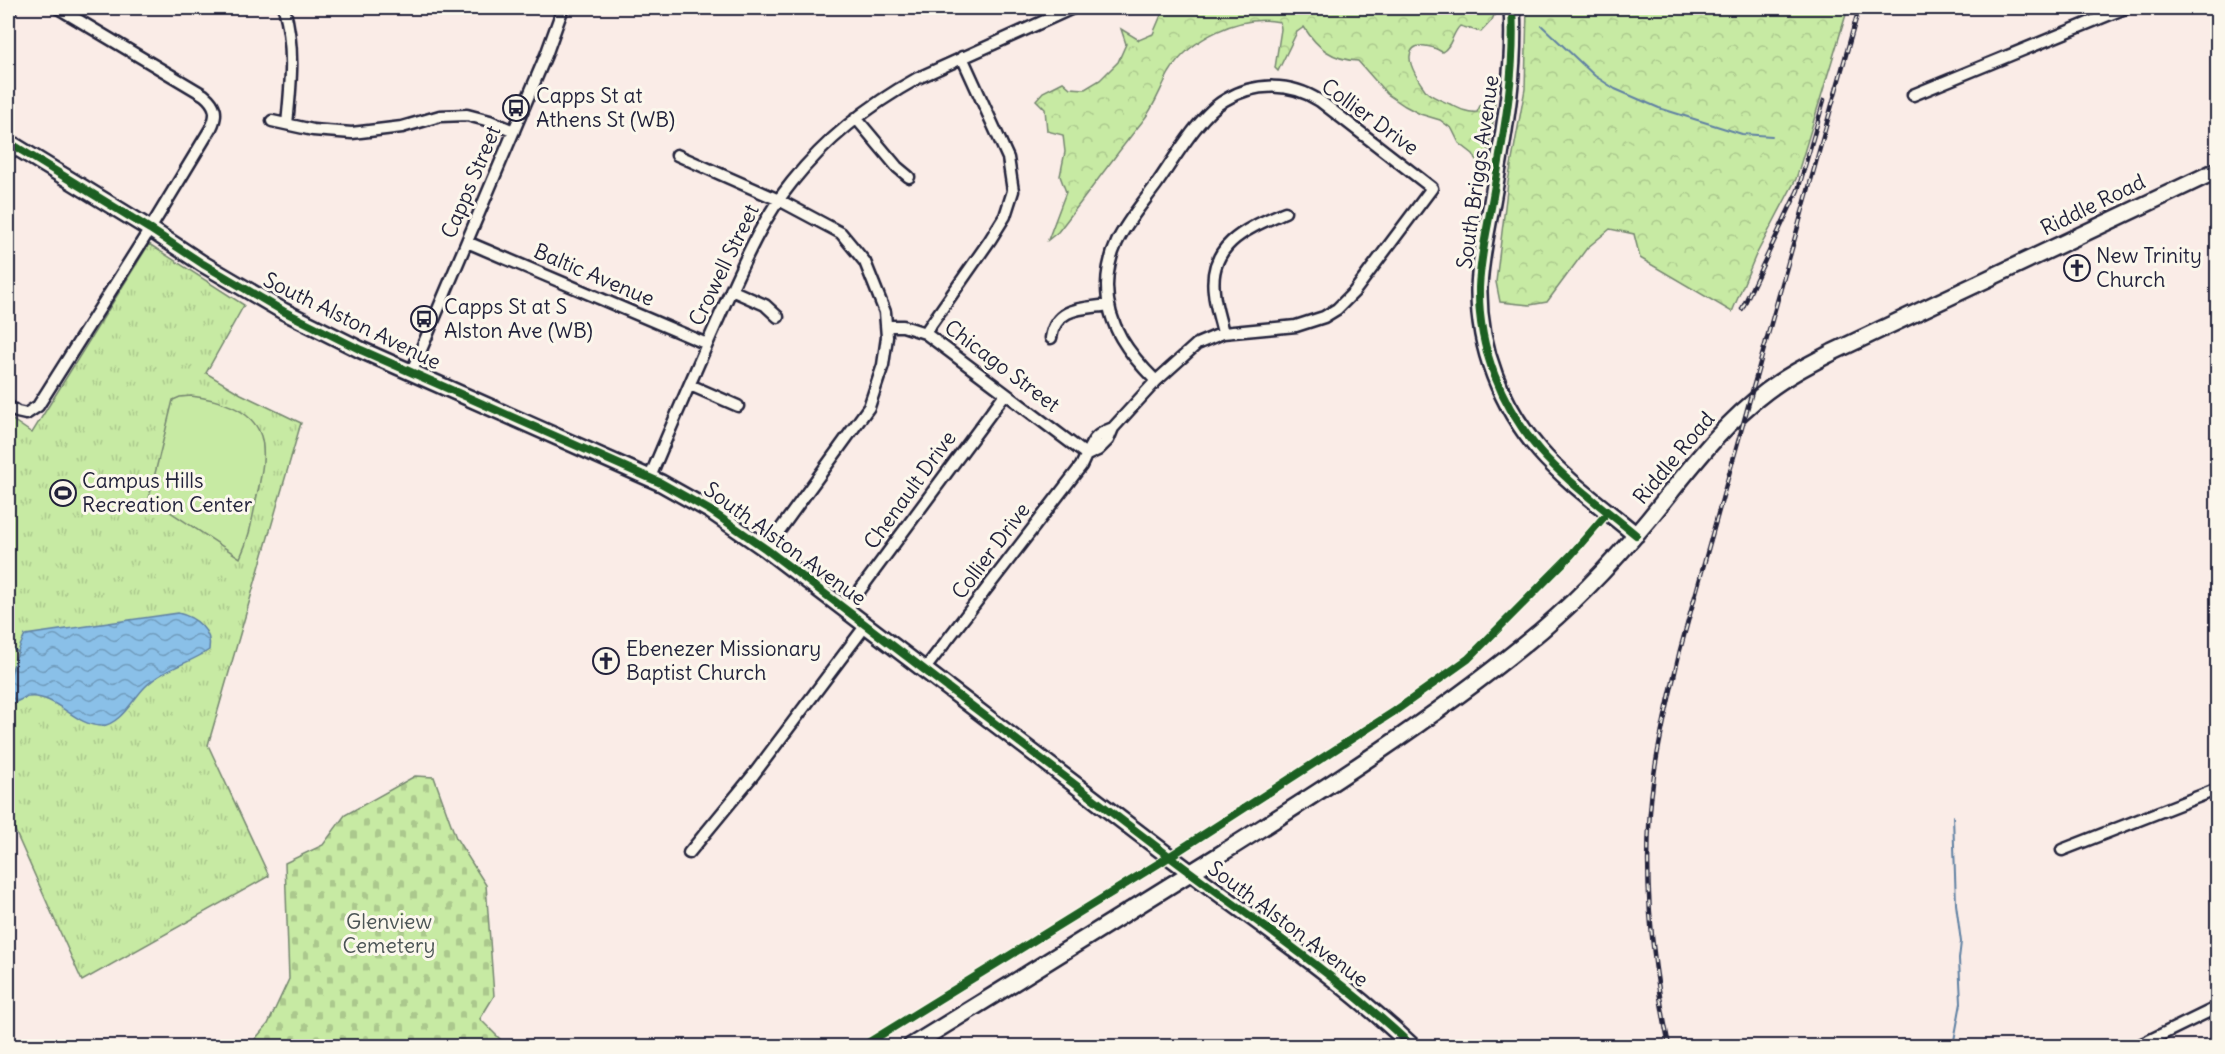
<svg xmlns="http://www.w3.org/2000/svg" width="2225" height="1054" font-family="Delius,sans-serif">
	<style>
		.grass { fill: url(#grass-tufts); stroke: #74866f; stroke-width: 1.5 }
		.forest { fill: url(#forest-crowns); stroke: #74866f; stroke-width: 1.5 }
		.cemetery { fill: url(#cemetery-stones); stroke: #74866f; stroke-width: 1.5 }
		.pitch { fill: #c7eaa3; stroke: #74866f; stroke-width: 1.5 }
		.water { fill: url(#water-waves); stroke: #6081a3; stroke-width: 1.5 }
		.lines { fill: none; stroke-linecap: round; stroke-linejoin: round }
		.stream { stroke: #6081a3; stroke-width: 2 }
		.street-casing { stroke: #22223b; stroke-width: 15 }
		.secondary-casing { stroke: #22223b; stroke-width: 20 }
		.street { stroke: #fbf7ec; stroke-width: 10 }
		.secondary { stroke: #fbf7ec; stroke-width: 15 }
		.rail-casing { stroke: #22223b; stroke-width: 4.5 }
		.rail { stroke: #fbf7ec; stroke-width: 2; stroke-dasharray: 7; stroke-linecap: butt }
		.cycleway-casing { stroke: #fbf7ec; stroke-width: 11 }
		.cycleway { stroke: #1b5e20; stroke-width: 8 }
		.labels { text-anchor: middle; stroke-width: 6; stroke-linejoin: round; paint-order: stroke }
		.poi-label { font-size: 21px; fill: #22223b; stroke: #fbf7ec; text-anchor: start }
		.street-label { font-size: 21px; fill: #22223b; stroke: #fbf7ec }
		.park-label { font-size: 21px; fill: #4b5455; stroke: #fbf7ec }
	</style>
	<defs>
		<pattern id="grass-tufts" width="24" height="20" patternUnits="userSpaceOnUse" patternTransform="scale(1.5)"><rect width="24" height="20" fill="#c7eaa3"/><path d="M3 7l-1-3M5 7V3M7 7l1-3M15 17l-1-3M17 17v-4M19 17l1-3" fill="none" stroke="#abc88d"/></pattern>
		<pattern id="forest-crowns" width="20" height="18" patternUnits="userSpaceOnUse" patternTransform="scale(1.5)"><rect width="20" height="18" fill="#c7eaa3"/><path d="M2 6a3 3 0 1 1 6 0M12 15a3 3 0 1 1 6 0" fill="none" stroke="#abc88d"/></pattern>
		<pattern id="cemetery-stones" width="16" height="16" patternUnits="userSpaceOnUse" patternTransform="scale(1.5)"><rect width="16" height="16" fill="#c7eaa3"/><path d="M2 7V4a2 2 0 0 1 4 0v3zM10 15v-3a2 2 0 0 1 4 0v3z" fill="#abc88d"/></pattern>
		<pattern id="water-waves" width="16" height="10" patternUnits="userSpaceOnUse" patternTransform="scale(1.5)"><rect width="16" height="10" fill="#8ac0e8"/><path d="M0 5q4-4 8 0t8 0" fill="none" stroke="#709cbd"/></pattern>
	</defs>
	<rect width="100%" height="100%" fill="#faece7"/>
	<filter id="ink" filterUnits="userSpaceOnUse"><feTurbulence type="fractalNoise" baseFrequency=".0167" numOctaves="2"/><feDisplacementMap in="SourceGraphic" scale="12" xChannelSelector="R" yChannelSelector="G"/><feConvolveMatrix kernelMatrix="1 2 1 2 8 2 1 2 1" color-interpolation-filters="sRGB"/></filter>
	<g filter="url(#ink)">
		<path class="grass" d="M149,244L244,305L206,373L241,394L301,423L208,745L269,876L82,981L8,815V417L32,433Z"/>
		<path class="forest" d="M1164,8H1497L1492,20L1481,32L1460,26C1452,33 1452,47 1442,52C1434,47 1412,39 1410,56C1409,66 1420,83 1426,91C1431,97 1443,101 1450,104C1460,109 1467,113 1477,112L1493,79C1500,102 1486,159 1481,184L1478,163L1473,154L1459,143L1452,129L1440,120L1420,114L1405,106L1387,94L1358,61C1333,60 1317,48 1304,27L1297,32L1278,71L1275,68L1281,29L1280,22C1240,14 1190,38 1169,73C1160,89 1154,108 1142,122C1113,158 1087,195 1058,232L1048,240L1066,192L1060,176L1065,152L1063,135L1047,131L1045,109L1036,100L1043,92L1063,82L1070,88L1085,89L1100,80L1118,62L1126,44L1121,29L1139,40L1153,34Z
			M1527,8H1848L1796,179L1755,257L1732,312L1640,258L1634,234L1610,229L1587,248L1547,302L1530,305L1500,302L1496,282L1508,182L1525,89Z"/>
		<path class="cemetery" d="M415,776L434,777L456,838L486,885L494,996L480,1019L507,1046H249L268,1024L289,979L285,863L323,845L345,815Z"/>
		<path class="pitch" d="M191,396C216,399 252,408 261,436C267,455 260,481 256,500C252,521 249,539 240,558L149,498L173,400L180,397Z"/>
		<path class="water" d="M178,613C195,617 213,630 209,650C189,664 164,668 145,687C133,699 120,725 101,726C75,726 55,693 28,697C21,698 14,704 8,707C7,681 14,658 25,635Z"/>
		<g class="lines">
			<path class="stream" d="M1542,26L1595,76L1615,89L1659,108L1742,134L1772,136
				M8,646L18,652
				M1953,1046L1961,1003L1959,959L1961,942L1956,904L1953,816"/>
			<defs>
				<path id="street" d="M284,8C295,47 291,84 287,124
					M8,14L11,8
					M1913,95L2125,8
					M856,118L897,167L909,177
					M272,121L313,130L352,133L402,127L440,116L467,115L490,121L514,131
					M677,155L779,200L841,233L865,262L885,312L887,337L883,365L869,407L766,549
					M467,242L707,344
					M731,290L765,305L778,317
					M887,326H903L925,333L1087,455
					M925,333L990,240L1005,216L1013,191L1008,158L962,57
					M1223,333C1220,319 1215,306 1214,292C1208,243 1249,228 1285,212
					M1051,338C1056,306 1083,309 1109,305
					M412,371L546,55L563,8
					M690,385L738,406
					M8,406L17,412L26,414L38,406L150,229L211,128C218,114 216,105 204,95L58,8
					M1087,455L1098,450L1108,440L1113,428L1156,381L1197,344L1223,333L1296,326L1324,317L1337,309L1354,292L1432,188L1320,101C1291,82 1255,82 1225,100C1200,114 1173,161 1156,185C1143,203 1127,221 1117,242C1111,255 1107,271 1107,286C1107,326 1129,354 1156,381
					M650,477C674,420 699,362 724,306C744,262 762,219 792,182C827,138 869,105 918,78L1073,8
					M846,609L1005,394
					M924,670L1081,466C1092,445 1089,437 1113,428
					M2062,850L2218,789
					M689,853L754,774L866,625
					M2138,1046L2218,1007"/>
				<path id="secondary" d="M1512,8C1516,73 1503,138 1492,202C1487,230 1480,259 1479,288C1478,348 1501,406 1540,451C1567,482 1604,508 1636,535
					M8,142L150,229L203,264L283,311L361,350L661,483L711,511L766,549C901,651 1035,755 1170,857C1251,918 1338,976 1412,1046
					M911,1046C1014,983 1116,919 1219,855C1324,789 1429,722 1526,643C1571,607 1612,564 1649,519C1686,474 1720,426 1767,391C1788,375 1810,364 1833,352L2218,170"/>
			</defs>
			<use href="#street" class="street-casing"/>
			<use href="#secondary" class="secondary-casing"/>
			<use href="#street" class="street"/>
			<use href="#secondary" class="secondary"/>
			<defs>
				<path id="rail" d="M1742,309L1798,190L1824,100
					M1669,1046C1651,957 1641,866 1654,775C1660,733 1671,691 1680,650L1859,8"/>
			</defs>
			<use href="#rail" class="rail-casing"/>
			<use href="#rail" class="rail"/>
			<defs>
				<path id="cycleway" d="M1512,8C1516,73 1503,138 1492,202C1487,230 1480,259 1479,288C1478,348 1501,406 1540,451C1567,482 1604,508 1636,535
					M8,142L150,229L203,264L283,311L361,350L661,483L711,511L766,549C901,651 1035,755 1170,857C1251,918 1338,976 1412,1046
					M863,1046L1161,862L1395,711L1468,659L1571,555L1603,518"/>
			</defs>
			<use href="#cycleway" class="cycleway-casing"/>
			<use href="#cycleway" class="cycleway"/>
		</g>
	</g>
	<defs>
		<symbol id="bus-ring" viewBox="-11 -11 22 22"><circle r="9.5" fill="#fbf7ec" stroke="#22223b" stroke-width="1.5"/><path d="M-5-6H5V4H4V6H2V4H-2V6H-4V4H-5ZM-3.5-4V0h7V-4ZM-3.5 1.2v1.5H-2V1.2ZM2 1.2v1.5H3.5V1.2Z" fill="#22223b"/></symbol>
		<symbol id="church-ring" viewBox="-11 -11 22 22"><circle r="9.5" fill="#fbf7ec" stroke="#22223b" stroke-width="1.5"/><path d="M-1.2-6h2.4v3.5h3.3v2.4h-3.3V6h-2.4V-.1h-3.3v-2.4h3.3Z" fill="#22223b"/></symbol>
		<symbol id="stadium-ring" viewBox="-11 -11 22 22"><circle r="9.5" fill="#fbf7ec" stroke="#22223b" stroke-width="1.5"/><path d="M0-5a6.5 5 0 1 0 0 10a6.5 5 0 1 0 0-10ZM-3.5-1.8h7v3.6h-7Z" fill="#22223b"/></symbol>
	</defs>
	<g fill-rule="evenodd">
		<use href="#bus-ring" x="501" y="93" width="30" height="30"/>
		<use href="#church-ring" x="2062" y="253" width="30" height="30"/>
		<use href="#bus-ring" x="409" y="304" width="30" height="30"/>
		<use href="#stadium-ring" x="48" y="478" width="30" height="30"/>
		<use href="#church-ring" x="591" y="646" width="30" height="30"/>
	</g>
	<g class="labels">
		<g class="poi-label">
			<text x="536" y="103">Capps St at<tspan x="536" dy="24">Athens St (WB)</tspan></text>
			<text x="2096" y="263">New Trinity<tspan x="2096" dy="24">Church</tspan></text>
			<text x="444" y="314">Capps St at S<tspan x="444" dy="24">Alston Ave (WB)</tspan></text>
			<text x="82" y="488">Campus Hills<tspan x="82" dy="24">Recreation Center</tspan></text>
			<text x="626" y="656">Ebenezer Missionary<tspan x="626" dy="24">Baptist Church</tspan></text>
		</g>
		<g class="street-label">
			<text transform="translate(1370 117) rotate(36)" y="7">Collier Drive</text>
			<text transform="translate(1478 172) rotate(-82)" y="7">South Briggs Avenue</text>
			<text transform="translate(471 182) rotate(-67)" y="7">Capps Street</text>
			<text transform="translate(2093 205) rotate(-26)" y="7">Riddle Road</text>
			<text transform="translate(724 265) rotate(-64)" y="7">Crowell Street</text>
			<text transform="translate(594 275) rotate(23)" y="7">Baltic Avenue</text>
			<text transform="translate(352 321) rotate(26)" y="7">South Alston Avenue</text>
			<text transform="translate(1002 366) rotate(37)" y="7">Chicago Street</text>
			<text transform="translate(1674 458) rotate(-50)" y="7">Riddle Road</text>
			<text transform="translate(910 490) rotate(-54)" y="7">Chenault Drive</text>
			<text transform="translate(785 544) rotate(36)" y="7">South Alston Avenue</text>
			<text transform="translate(991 551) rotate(-53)" y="7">Collier Drive</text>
			<text transform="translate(1288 924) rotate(37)" y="7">South Alston Avenue</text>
		</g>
		<g class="park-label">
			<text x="389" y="929">Glenview<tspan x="389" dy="24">Cemetery</tspan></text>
		</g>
	</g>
	<rect width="2225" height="1054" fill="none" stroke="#fbf7ec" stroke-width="30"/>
	<rect x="15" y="15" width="2195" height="1024" fill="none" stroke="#22223b" stroke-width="2" filter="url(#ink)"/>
</svg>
